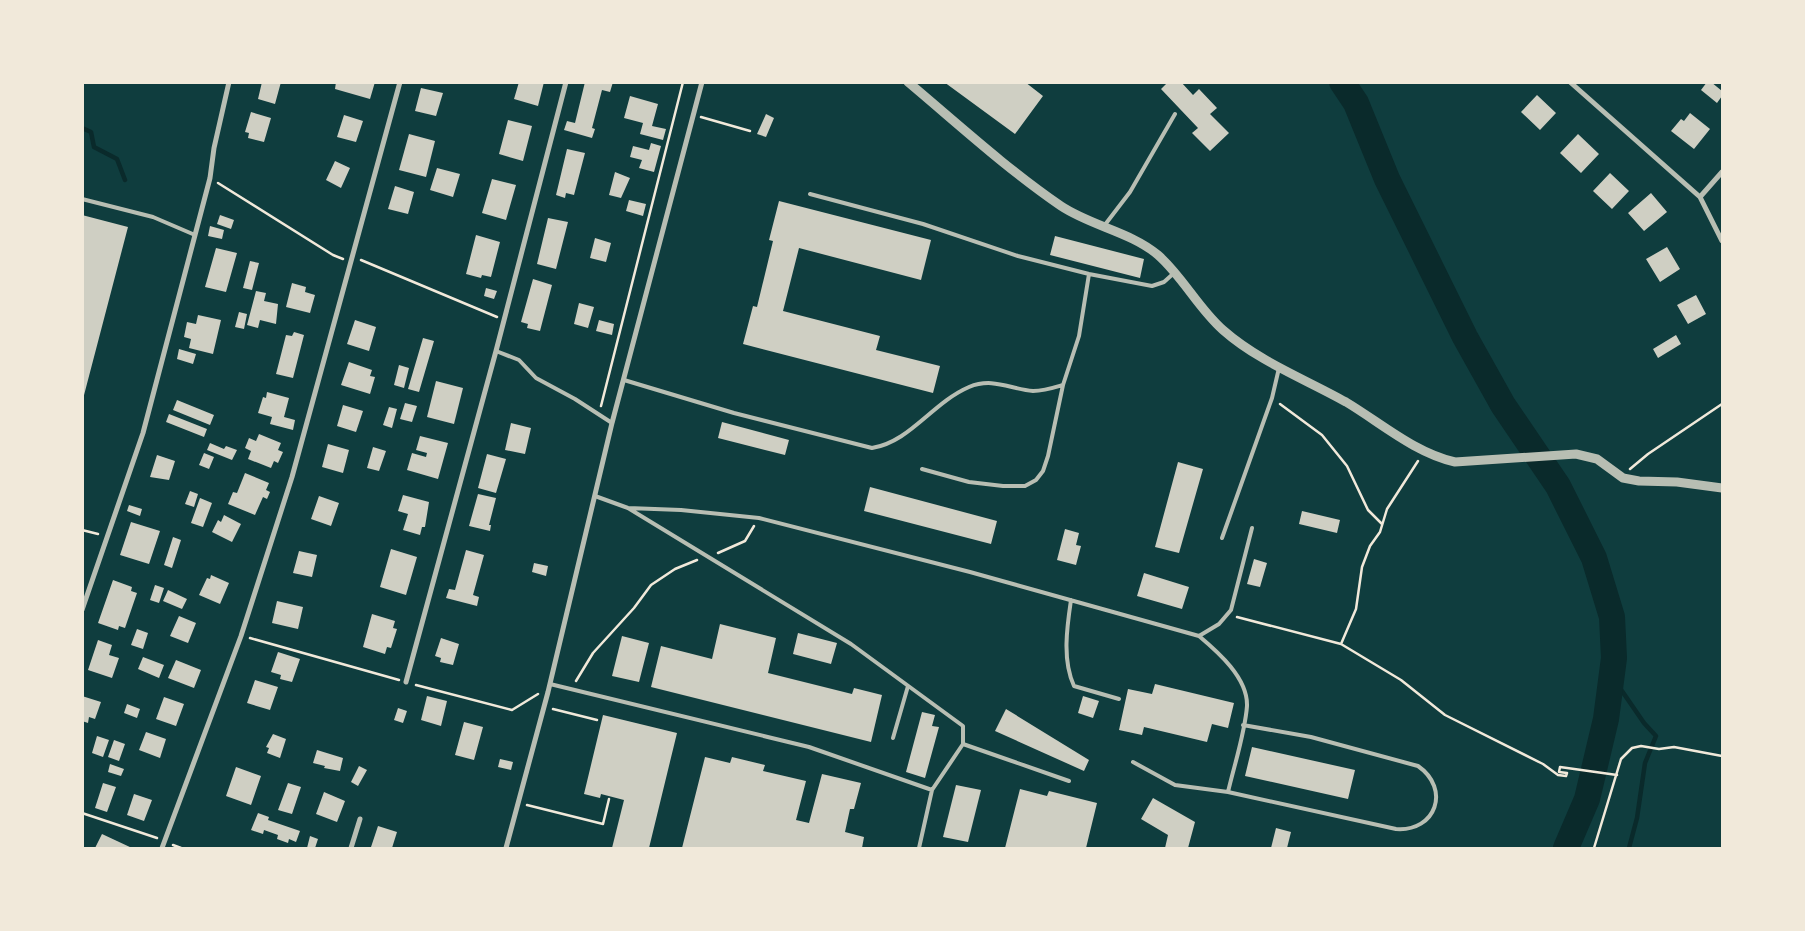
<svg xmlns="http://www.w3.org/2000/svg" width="1805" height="931" font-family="Lato,sans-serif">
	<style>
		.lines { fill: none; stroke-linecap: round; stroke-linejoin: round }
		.stream { stroke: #0a2a2b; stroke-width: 4.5 }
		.river { stroke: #0a2a2b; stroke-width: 26 }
		.building { fill: #cfcfc3 }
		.path { stroke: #f1e9da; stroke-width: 2.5 }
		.service { stroke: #b8beb3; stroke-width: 4 }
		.minor { stroke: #b8beb3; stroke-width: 5 }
		.tertiary { stroke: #b8beb3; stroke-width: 9 }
	</style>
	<rect width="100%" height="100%" fill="#0f3d3e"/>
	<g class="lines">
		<path class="stream" d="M82,128L91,132L94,147L117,159L125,180
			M1611,675L1644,723L1656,736L1645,763L1637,818L1629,848"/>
		<path class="river" d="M1342,82L1356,103L1387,179L1465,337L1503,405L1558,486L1594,558L1612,617L1614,658L1606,719L1587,799L1566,848"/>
	</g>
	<path class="building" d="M262,82H281L275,104L258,99Z
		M336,82H375L370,99L335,89Z
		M519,82H544L538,106L514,99Z
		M585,82H613L610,92L602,90L592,128L595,129L592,138L564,130L567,121L575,123Z
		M944,82H1025L1043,96L1015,134Z
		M1168,82H1181L1193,95L1199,89L1217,108L1210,114L1229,133L1210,151L1192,133L1198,128L1161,89Z
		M1707,82H1711L1722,91V96L1717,103L1701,90Z
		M421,88L443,93L436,116L415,111Z
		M1537,95L1556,113L1540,130L1521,112Z
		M630,96L658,104L652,126L666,129L663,140L640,134L643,123L624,118Z
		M251,112L271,118L264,142L248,138L249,133L245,132Z
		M1690,113L1710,129L1694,149L1671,131L1681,119L1684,121Z
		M766,114L774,118L766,137L757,134Z
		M344,115L363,121L356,142L337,137Z
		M508,120L532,126L523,161L499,154Z
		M409,134L435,141L426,177L399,170Z
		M1578,134L1599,154L1581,173L1560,153Z
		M651,143L661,146L654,172L639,168L642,160L630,157L633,146L649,150Z
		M567,149L585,153L574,195L566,193L565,198L556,195Z
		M335,161L350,168L341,188L326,180Z
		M437,168L460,174L453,197L430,190Z
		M615,172L630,178L621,198L609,195Z
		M1610,173L1629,191L1612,209L1593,191Z
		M492,179L516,185L506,220L482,213Z
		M395,186L414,192L408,214L388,209Z
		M1651,193L1667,212L1644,231L1628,213Z
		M629,200L646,204L643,216L626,211Z
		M779,201L931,240L921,280L799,248L783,311L880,336L876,350L940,366L933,393L743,344L753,306L757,307L773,241L769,240Z
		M82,215L128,227L83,399H82Z
		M220,215L234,220L231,229L217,224Z
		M548,218L568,222L556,269L537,264Z
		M210,226L224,230L222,239L208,236Z
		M476,235L500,242L491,277L482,275L481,278L466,274Z
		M1055,236L1144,259L1140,278L1050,255Z
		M595,238L611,243L606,262L590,258Z
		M1667,247L1680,269L1660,282L1646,259Z
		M216,248L237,253L226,292L205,287Z
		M250,261L259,263L252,290L243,288Z
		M533,279L552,285L540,331L527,328L528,324L521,322Z
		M292,283L306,287L305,292L315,295L310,313L286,307Z
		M486,288L497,291L494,299L484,296Z
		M256,291L266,293L264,301L278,304L276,324L260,320L258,328L247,325Z
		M1696,295L1706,314L1688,324L1677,305Z
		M579,303L594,307L588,328L574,324Z
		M239,312L247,314L244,329L235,327Z
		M198,315L221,320L213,354L189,348L191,339L184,337L187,322L196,324Z
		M355,320L376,327L369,351L347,344Z
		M599,320L614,324L612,335L596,331Z
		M294,332L304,335L293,378L276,374L286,335L292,336Z
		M1676,335L1681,344L1658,358L1653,349Z
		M423,338L434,341L419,392L408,389Z
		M179,349L196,354L193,364L177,359Z
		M349,362L372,370L370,376L375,377L370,394L341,385Z
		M399,365L409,368L404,388L394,385Z
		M436,381L463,388L454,424L427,417Z
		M267,392L289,398L284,417L295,420L293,430L270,424L272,417L258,413L263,397L266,398Z
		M177,400L214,415L210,425L173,410Z
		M405,403L417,406L412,422L400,419Z
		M343,405L363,411L356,432L337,426Z
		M389,407L397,409L392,428L383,425Z
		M169,414L207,429L204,437L166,422Z
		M722,422L789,440L785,455L718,438Z
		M511,423L531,428L525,454L505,450Z
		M259,434L281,443L278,450L283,452L278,463L274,461L271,468L248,459L251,451L245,448L249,438L256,441Z
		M420,436L448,443L438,479L407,470L412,453L426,457L427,453L416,450Z
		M210,443L224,449L226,446L237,450L232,460L207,450Z
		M328,444L349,450L343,473L322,467Z
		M373,447L386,451L379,471L367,468Z
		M204,453L214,457L209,469L199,465Z
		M487,454L506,459L496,493L478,488Z
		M157,455L175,461L169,480L150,477Z
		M1178,462L1203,469L1179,553L1155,547Z
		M245,473L269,483L266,490L270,492L267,499L263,497L255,515L228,504L233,492L237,493Z
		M870,487L997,521L991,544L864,511Z
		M190,491L198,494L194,507L185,504Z
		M478,494L496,498L489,525H491L490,531L469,526Z
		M403,495L429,502L425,527H422L420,535L403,530L408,514L398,511Z
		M319,496L339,503L331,526L311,519Z
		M200,498L212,503L203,527L191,523Z
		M129,505L142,509L140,516L127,511Z
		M1302,511L1340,520L1337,533L1299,524Z
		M224,515L241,524L232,542L212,532L218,520L221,522Z
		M131,522L160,531L149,564L120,555Z
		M1065,529L1079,533L1076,545L1081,546L1076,565L1057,560Z
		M173,537L181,540L172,568L164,565Z
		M391,549L417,557L406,595L380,587Z
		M466,550L484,555L473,595L479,597L477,606L446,598L449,589L455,590Z
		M299,551L317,555L312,577L293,573Z
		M1254,559L1267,563L1260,587L1247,584Z
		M534,563L548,566L546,576L532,572Z
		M1144,573L1189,587L1182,609L1137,596Z
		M211,575L229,583L220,604L199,595L207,578L210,579Z
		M113,580L132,587L131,591L137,593L125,628L119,626L118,630L98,623Z
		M155,585L164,588L159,603L150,600Z
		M168,590L187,599L182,609L163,601Z
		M277,601L303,607L298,629L272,623Z
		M372,614L395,621L393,628L397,629L391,648L387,647L385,654L363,647Z
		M179,616L196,623L188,643L170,636Z
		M720,624L776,638L768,673L852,694L854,688L882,695L871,742L651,687L661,646L712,659Z
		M137,629L148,633L143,649L131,645Z
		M798,633L837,643L831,664L793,654Z
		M622,636L649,643L639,682L612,676Z
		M441,638L459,644L453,665L440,662L441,658L435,656Z
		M98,640L112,645L109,655L119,658L112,678L88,670Z
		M278,652L300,659L292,682L280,679L281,675L271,672Z
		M143,657L164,665L159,678L138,669Z
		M176,660L201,670L194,688L168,678Z
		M255,680L278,687L270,710L247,703Z
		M1155,684L1234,703L1228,728L1212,724L1207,742L1144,727L1142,735L1119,730L1128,689L1152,694Z
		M82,696L101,702L95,719L89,717L88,723L82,721Z
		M427,696L447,701L441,726L421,720Z
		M1083,696L1099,701L1093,718L1078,713Z
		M164,697L184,704L176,726L156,719Z
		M127,704L140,709L137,718L124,713Z
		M398,708L407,711L403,723L394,720Z
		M1006,709L1089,760L1084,771L995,731Z
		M922,712L935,715L932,726L939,727L925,778L906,772Z
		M603,715L677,733L649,848H612L624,800L601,794L600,798L584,794Z
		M464,722L483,727L474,760L455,755Z
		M146,732L166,739L160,758L139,750Z
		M273,734L286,739L280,758L267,753L269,748L266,747Z
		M97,736L109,740L103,757L92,753Z
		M114,740L125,744L119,761L108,757Z
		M1252,747L1355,770L1348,799L1245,776Z
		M317,750L343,758L340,771L324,768L325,766L313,763Z
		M705,757L730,763L732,757L765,765L763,771L806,781L796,820L809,823L822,774L861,783L854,809H850L845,832L864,837L862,848H682Z
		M500,759L513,762L511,770L498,767Z
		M110,764L124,769L121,776L108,772Z
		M359,766L367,770L358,786L351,782Z
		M236,767L261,776L251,805L226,796Z
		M103,783L116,787L107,812L95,808Z
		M288,783L301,787L292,814L278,810Z
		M956,785L981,790L968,842L943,837Z
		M1020,789L1047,796L1049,791L1097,803L1086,848H1005Z
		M324,792L345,801L337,822L316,814Z
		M134,794L152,800L144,821L127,815Z
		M1153,798L1195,822L1188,848H1165L1168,835L1141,819Z
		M258,813L269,817L268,820L300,831L296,842L289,839L288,843L277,839L278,835L264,830L263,834L251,830Z
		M378,826L397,832L392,848L371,847Z
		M1276,828L1291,832L1287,848H1271Z
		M102,834L132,848H95Z
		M310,836L318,839L315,848H307Z"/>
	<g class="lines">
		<path class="path" d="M701,117L750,131
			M218,183L333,255L343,259
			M361,260L497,317
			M1280,404L1322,435L1347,466L1368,510L1382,524
			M601,406L683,82
			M1630,469L1648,454L1722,404
			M82,530L98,534
			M718,553L745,541L754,526
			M1237,617L1341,644L1401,680L1445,715L1543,764L1558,775L1566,776L1567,773
			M250,638L399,680
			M1341,644L1356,609L1362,567L1370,546L1380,532L1387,509L1418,461
			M576,681L593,653L634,608L651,585L675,569L697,560
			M416,685L512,710L538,694
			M553,709L597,720
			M1567,773L1559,772L1560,767L1617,775
			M527,805L603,824L609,799
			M82,813L157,838
			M173,845L181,848
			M1594,848L1621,759L1632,748L1641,746L1659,749L1674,747L1722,756"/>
		<path class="service" d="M810,194L923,224L1018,256L1089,274L1152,286L1164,282L1174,273
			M82,199L153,217L195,235
			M1104,226L1130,192L1175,114
			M496,351L519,360L536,378L575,399L612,423
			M624,380L734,413L872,448C910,442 932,403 969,387C993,377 1010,389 1033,391C1044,391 1053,388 1063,385
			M922,469L969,482L1003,486H1025L1036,480L1043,471L1048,456L1063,385L1079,336L1089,274
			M595,496L628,508L681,510L759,518L970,572L1199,636C1218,652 1248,678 1247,706C1245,733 1234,766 1228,792
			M1222,538L1272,398L1279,368
			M1071,600C1067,627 1062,660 1074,686L1119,699
			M1199,636L1219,624L1231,610L1252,528
			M550,684L809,747L932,790L963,744V726L851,644L628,508
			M893,738L908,686
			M963,744L1069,781
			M1133,762L1175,785L1228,792L1396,829C1436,832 1451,789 1418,766L1311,737L1243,725
			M919,848L932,790"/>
		<path class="minor" d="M1570,82L1700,197L1722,241
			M1700,197L1722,172
			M82,610L143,433L210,178L214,148L229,82
			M406,682L496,351L566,82
			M162,848L241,636L292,477L400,82
			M351,848L360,819
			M506,848L548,692L612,423L702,82"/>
		<path class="tertiary" d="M908,82C958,124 1007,169 1061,206C1091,226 1131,232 1158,255C1183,277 1198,308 1223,330C1258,361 1305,379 1346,402C1381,423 1415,453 1455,462L1576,454L1597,459L1623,478L1639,481L1677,482L1722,488"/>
	</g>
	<rect width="1805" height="931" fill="none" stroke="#f1e9da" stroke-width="168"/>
</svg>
